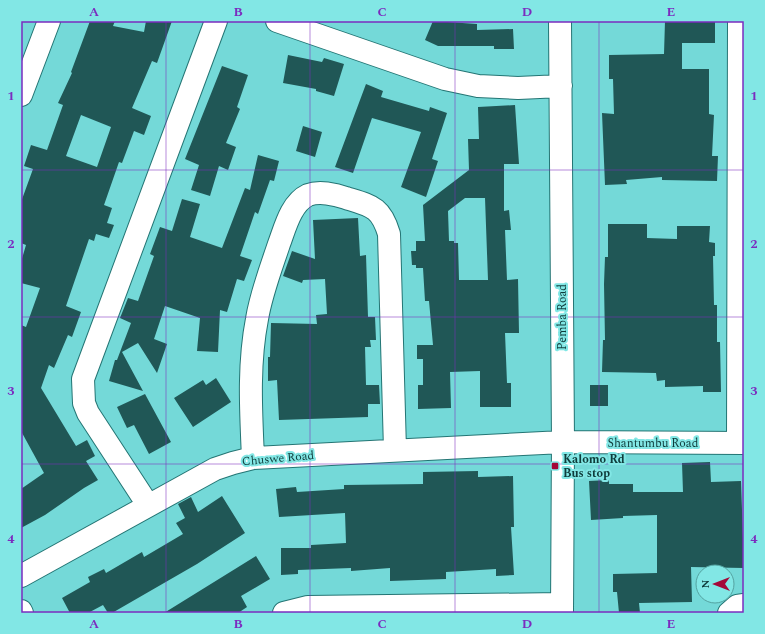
<svg xmlns="http://www.w3.org/2000/svg" width="765" height="634" font-family="Spectral,serif">
	<style>
		.building { fill: #205756; fill-rule: evenodd }
		.lines { fill: none; stroke-linecap: round; stroke-linejoin: round }
		.minor-casing { stroke: #247574; stroke-width: 24 }
		.minor { stroke: #fff; stroke-width: 22 }
		.grid { fill: none; stroke: #7b2cbf; stroke-width: 1; stroke-opacity: 0.55 }
		.poi-dot { fill: #a40838; stroke: #82e7e5; stroke-width: 1.5 }
		.labels { text-anchor: middle; stroke-width: 4; stroke-linejoin: round; paint-order: stroke }
		.street-label { font-size: 12px; fill: #0f3c3b; stroke: #82e7e5 }
		.poi-label { font-size: 12px; font-weight: bold; fill: #0f3c3b; stroke: #82e7e5; text-anchor: start }
		.neatline { fill: none; stroke: #7b2cbf; stroke-width: 1.5 }
		.grid-label { font-size: 13px; text-anchor: middle; font-weight: bold; fill: #7b2cbf }
	</style>
	<rect width="100%" height="100%" fill="#74d9d8"/>
	<path class="building" d="M90,21H115L113,26L144,32L146,21H172L157,63L152,61L132,108L151,116L144,135L134,131L122,163L119,162L104,205L112,208L107,223L114,225L109,238L96,234L94,241L89,239L66,306L81,312L72,337L68,335L54,368L49,365L41,388L76,446L87,440L95,456L86,461L98,480L84,488L45,515L21,528V489L44,473L21,431V325L26,327L40,288L21,283V262L26,245L21,243V202L33,169L24,166L31,145L47,150L63,105L58,103L72,73L71,72ZM81,115L111,127L97,167L66,156Z
		M433,21L477,24V30L513,29L514,49H494V46H438L425,40Z
		M665,21H715V43H682V69H709V114L714,115L712,156H718L717,181L662,180V177L626,180L627,184L605,185L602,113L614,114L613,79H609V55L664,54Z
		M288,55L322,62L324,58L344,64L334,96L316,91V89L283,83Z
		M222,66L248,75L237,107L240,109L226,143L236,147L228,170L219,166L210,196L191,190L199,165L185,159Z
		M366,84L383,91L381,97L429,111L430,107L447,113L432,159L438,161L426,197L401,187L421,132L372,118L353,173L335,167Z
		M515,105L519,164H504V211L509,210L511,230H505L507,280L518,279L519,333H505L507,383H511V407H480V371L450,372L451,408L418,409V385H423V359H417V345H433L429,301H425L423,268H416V265H412L411,251H416V241H425L423,205L469,170L468,139H479L478,107ZM465,198H485L488,280H459L458,243H454V241H449L448,211Z
		M303,126L322,132L315,157L296,151Z
		M258,155L279,161L274,181L270,180L258,214L255,212L240,256L252,260L244,281L237,279L227,312L220,310L218,352L197,351L200,318L165,306L154,339L167,344L157,373L138,343L122,352L143,391L109,381L115,360H117L131,323L120,318L128,298L138,301L154,256L150,254L160,227L172,231L182,199L200,204L190,237L222,248L245,188L250,190Z
		M358,218L360,256L366,255L368,317H375L376,340H370L371,347H365L366,385H379L380,404H368V417L279,420L277,380L268,381V357H270L271,323L317,324L316,315L327,314L325,279L303,280L302,283L283,276L292,251L315,259L313,220Z
		M608,224H647V238L677,239V226H710L709,242L715,243V256H713L714,305H717V342H720L721,392H703V386L665,387V380L657,381L656,373L602,372L603,340H605L604,284L605,257H608Z
		M216,378L231,402L193,427L174,398L203,380L206,385Z
		M590,385H608V406H590Z
		M145,394L171,442L149,454L134,425L127,428L117,407Z
		M710,462L711,482L741,481L744,568L691,567L692,602L639,603L640,613H619L617,592H613V574L657,573V515L623,516V518L591,520L589,481L609,480V484H633V492H683L682,463Z
		M478,471V477L513,476L514,527H511L514,575L496,576V569L446,572V579L390,581V568L351,571V568L298,570V574L281,575V548H311V545L346,543L345,513L279,517L276,489L296,487L297,492L344,489V485L423,484V472Z
		M222,496L245,533L197,564L112,613H108L103,605L88,613H70L62,598L90,582L88,577L104,569L106,573L142,552L144,557L183,534L176,523L185,518L178,504L191,497L198,512Z
		M256,556L270,579L241,596L247,607L238,613H164Z"/>
	<g class="lines">
		<defs>
			<path id="minor" d="M277,21L445,79L478,86L518,88L561,86
				M560,21L563,442L562,613
				M21,95L49,21
				M738,443L739,21
				M253,458C251,412 248,365 257,319C261,294 271,268 279,244C285,228 291,203 308,195C319,191 335,194 346,198C372,206 381,207 389,234L395,450
				M148,505L88,413L84,403L83,379L216,21
				M21,576L215,469L233,463L253,458L563,442L744,443
				M21,611L22,613
				M284,613L308,607L561,604
				M729,613L737,606L744,605"/>
		</defs>
		<use href="#minor" class="minor-casing"/>
		<use href="#minor" class="minor"/>
	</g>
	<path class="grid" d="M166,21V613M310,21V613M455,21V613M599,21V613M21,170H744M21,317H744M21,464H744"/>
	<rect class="poi-dot" x="551" y="462" width="8" height="8" rx="2"/>
	<g class="labels">
		<g class="street-label">
			<text transform="translate(562 317) rotate(-90)" y="4">Pemba Road</text>
			<text x="653" y="447">Shantumbu Road</text>
			<text transform="translate(278 458) rotate(-5)" y="4">Chuswe Road</text>
		</g>
		<g class="poi-label">
			<text x="563" y="463">Kalomo Rd<tspan x="563" dy="14">Bus stop</tspan></text>
		</g>
	</g>
	<rect width="765" height="634" fill="none" stroke="#82e7e5" stroke-width="44"/>
	<g transform="translate(715 584) rotate(270)"><circle r="19" fill="#82e7e5" stroke="#54a3a1"/>
	<path d="M0-3L7 15L0 10L-7 15Z" fill="#a40838"/>
	<text y="-6" font-size="11" font-weight="bold" text-anchor="middle" fill="#0f3c3b">N</text>
	</g>
	<rect x="22" y="22" width="721" height="590" class="neatline"/>
	<g class="grid-label">
		<text x="94" y="16">A</text>
		<text x="238" y="16">B</text>
		<text x="382" y="16">C</text>
		<text x="527" y="16">D</text>
		<text x="671" y="16">E</text>
		<text x="11" y="100">1</text>
		<text x="754" y="100">1</text>
		<text x="11" y="248">2</text>
		<text x="754" y="248">2</text>
		<text x="11" y="395">3</text>
		<text x="754" y="395">3</text>
		<text x="11" y="543">4</text>
		<text x="754" y="543">4</text>
		<text x="94" y="628">A</text>
		<text x="238" y="628">B</text>
		<text x="382" y="628">C</text>
		<text x="527" y="628">D</text>
		<text x="671" y="628">E</text>
	</g>
</svg>
